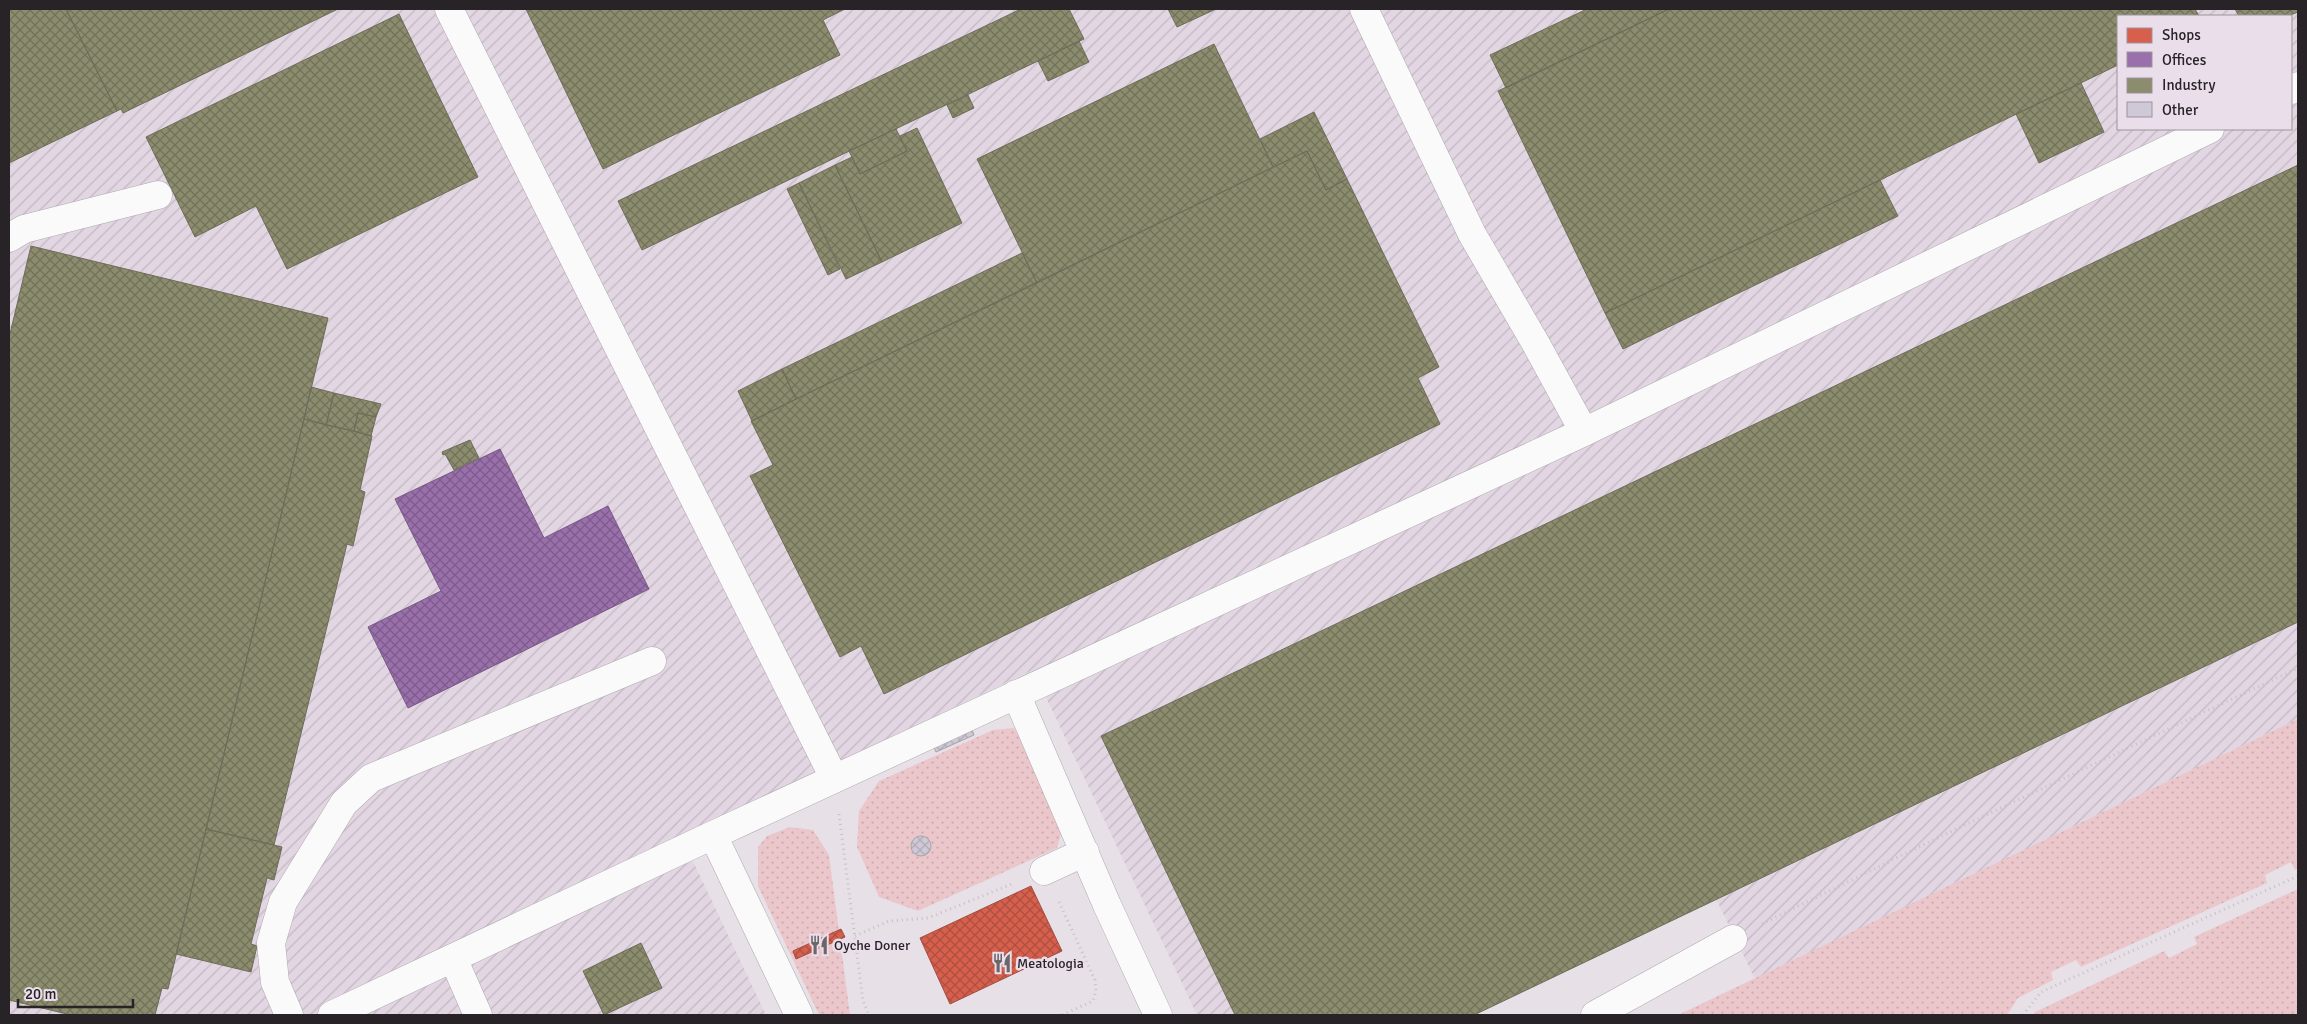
<svg xmlns="http://www.w3.org/2000/svg" width="2307" height="1024" font-family="Signika,sans-serif">
	<style>
		.industrial { fill: url(#industrial-furrows); fill-rule: evenodd }
		.grass { fill: url(#grass-dots) }
		.shops { fill: url(#shops-cross-hatch); stroke: #a24e42 }
		.offices { fill: url(#offices-cross-hatch); stroke: #775983 }
		.industry { fill: url(#industry-cross-hatch); stroke: #6e6c59 }
		.building { fill: url(#building-cross-hatch); stroke: #a8a4aa }
		.lines { fill: none; stroke-linecap: round; stroke-linejoin: round }
		.minor-casing { stroke: #ada9ad; stroke-width: 29 }
		.path { stroke: #c4c1c4; stroke-width: 3; stroke-dasharray: 1 4; stroke-linecap: butt }
		.minor { stroke: #fbfafb; stroke-width: 28 }
		.labels { text-anchor: middle; stroke-width: 5; stroke-linejoin: round; paint-order: stroke }
		.poi-label { font-size: 14px; fill: #272327; stroke: #eadeea; text-anchor: start }
	</style>
	<defs>
		<pattern id="industrial-furrows" width="10" height="10" patternUnits="userSpaceOnUse" patternTransform="scale(1.25)"><rect width="10" height="10" fill="#e3d6e3"/><path d="M-1 1l2-2M0 10L10 0M9 11l2-2" fill="none" stroke="#c3b7c3"/></pattern>
		<pattern id="grass-dots" width="8" height="8" patternUnits="userSpaceOnUse" patternTransform="scale(1.25)"><rect width="8" height="8" fill="#ebc7cc"/><path d="M2 2h.1M6 6h.1" fill="none" stroke="#caabaf" stroke-width="1.8" stroke-linecap="round"/></pattern>
		<pattern id="shops-cross-hatch" width="8" height="8" patternUnits="userSpaceOnUse" patternTransform="scale(1.25)"><rect width="8" height="8" fill="#d6604d"/><path d="M0 0l8 8M0 8l8-8" fill="none" stroke="#ae4f40"/></pattern>
		<pattern id="offices-cross-hatch" width="8" height="8" patternUnits="userSpaceOnUse" patternTransform="scale(1.25)"><rect width="8" height="8" fill="#9970ab"/><path d="M0 0l8 8M0 8l8-8" fill="none" stroke="#7d5c8b"/></pattern>
		<pattern id="industry-cross-hatch" width="8" height="8" patternUnits="userSpaceOnUse" patternTransform="scale(1.25)"><rect width="8" height="8" fill="#8c8c6e"/><path d="M0 0l8 8M0 8l8-8" fill="none" stroke="#72725a"/></pattern>
		<pattern id="building-cross-hatch" width="8" height="8" patternUnits="userSpaceOnUse" patternTransform="scale(1.25)"><rect width="8" height="8" fill="#cfc8d6"/><path d="M0 0l8 8M0 8l8-8" fill="none" stroke="#b2acb8"/></pattern>
	</defs>
	<rect width="100%" height="100%" fill="#e7e1e7"/>
	<path class="industrial" d="M9,9H2298V719L1755,979L1716,899L1474,1015H1197L1033,670L681,836L766,1015H9ZM2118,16H2291V129H2118Z"/>
	<path class="grass" d="M2298,719V868L2295,870L2291,862L2265,875L2267,883L2081,967L2076,960L2051,972L2053,980L2018,998L2007,1015H1678Z
		M1014,728L1064,823L1057,848L918,911L879,897L857,847L859,811L879,781L993,730Z
		M790,827L813,830L829,855L850,1015H819L758,886V847L767,836Z
		M2298,889V1015H2033L2035,1012L2164,951L2169,958L2197,944L2194,937Z"/>
	<path class="shops" d="M1031,886L1062,951L950,1004L920,938Z
		M841,929L845,937L796,959L793,951Z"/>
	<path class="offices" d="M500,449L544,538L608,506L649,589L408,708L368,627L441,591L395,499Z"/>
	<path class="industry" d="M9,9H66L117,111L9,163Z
		M66,9H338L123,113L121,109L117,111Z
		M526,9H845L823,20L840,55L603,169Z
		M1021,9H1069L1084,39L642,250L618,201Z
		M1168,9H1216L1177,27Z
		M1587,9H1669L1506,88L1490,55Z
		M1669,9H2158L2162,16H2118V65L1605,313L1498,91Z
		M2158,9H2195L2199,16H2162Z
		M2235,9H2298V12L2288,16H2239Z
		M399,14L478,177L287,269L256,206L195,237L146,137Z
		M1079,41L1089,62L1048,81L1038,61Z
		M1214,44L1273,167L1037,283L977,159Z
		M2081,83L2104,132L2039,163L2016,114Z
		M968,95L974,108L953,118L947,105Z
		M1314,112L1347,179L1326,190L1307,151L1273,167L1260,139Z
		M917,128L962,223L882,262L835,165L852,157L860,174L907,151L900,136Z
		M896,129L907,151L860,174L849,151Z
		M1307,151L1326,190L1347,179L1439,367L1418,378L1440,424L884,694L861,646L840,657L750,476L773,465L751,421Z
		M835,165L882,262L846,279L799,183Z
		M2298,165V622L1474,1015H1235L1101,736Z
		M1880,180L1898,216L1623,349L1605,313Z
		M799,183L840,269L828,275L787,189Z
		M31,246L328,318L168,989L162,988L155,1015H71L9,1000V338Z
		M1022,253L1037,283L796,399L782,369Z
		M782,369L796,399L752,421L738,391Z
		M311,387L334,393L326,425L304,419Z
		M334,393L381,404L376,417L358,413L354,431L326,425Z
		M358,413L376,417L371,436L354,431Z
		M304,419L372,436L360,490L365,492L353,546L347,544L274,845L206,829Z
		M470,440L479,458L454,470L445,454L443,455L442,452Z
		M206,829L282,847L274,880L267,878L251,944L257,946L251,972L176,954Z
		M641,943L662,988L604,1015L583,971Z"/>
	<path class="building" d="M970,725L974,735L936,752L932,742Z
		M911 846a10 10 0 1 1 20 0a10 10 0 1 1-20 0Z"/>
	<g class="lines">
		<defs>
			<path id="minor" d="M449,9L834,778
				M1364,9L1472,234L1536,344L1584,432
				M2291,90L2298,86
				M9,238L24,229L158,195
				M1016,694L1107,905L1158,1015
				M713,835L799,1015
				M1044,871L1085,852
				M453,958L478,1015
				M289,1015L275,982L271,943L283,902L344,803L371,778L652,661
				M332,1015L713,835L1584,432L2210,129
				M1595,1015L1733,939"/>
		</defs>
		<use href="#minor" class="minor-casing"/>
		<path class="path" d="M839,814L863,1001L869,1015
			M1059,902L1095,980L1096,991L1093,1001L1062,1015
			M1762,924L1931,841L2298,668
			M855,936L889,921L928,918L1012,884
			M2023,1015L2041,992L2298,876"/>
		<use href="#minor" class="minor"/>
	</g>
	<defs>
		<symbol id="restaurant-bare" viewBox="-9 -9 18 18"><path d="M-5-6h1v4h1v-4h1v4h1v-4h1v5L-1.5 .5V6h-2V.5L-5-1ZM5-6V6H3V1.5H1.5Q1.5-4 5-6Z" fill="#6a666a" stroke="#eadeea" stroke-width="2.5" paint-order="stroke"/></symbol>
	</defs>
	<g fill-rule="evenodd">
		<use href="#restaurant-bare" x="805" y="931" width="28" height="28"/>
		<use href="#restaurant-bare" x="988" y="949" width="28" height="28"/>
	</g>
	<g class="labels">
		<g class="poi-label">
			<text x="834" y="950">Oyche Doner</text>
			<text x="1017" y="968">Meatologia</text>
		</g>
	</g>
	<rect width="2307" height="1024" fill="none" stroke="#272327" stroke-width="20"/>
	<rect x="2117" y="15" width="175" height="115" fill="#eadeea" stroke="#9c939c"/>
	<rect x="2127" y="28" width="25" height="15" fill="#d6604d" stroke="#9c939c"/>
	<text x="2162" y="40" font-size="15" fill="#272327">Shops</text>
	<rect x="2127" y="52" width="25" height="15" fill="#9970ab" stroke="#9c939c"/>
	<text x="2162" y="65" font-size="15" fill="#272327">Offices</text>
	<rect x="2127" y="78" width="25" height="15" fill="#8c8c6e" stroke="#9c939c"/>
	<text x="2162" y="90" font-size="15" fill="#272327">Industry</text>
	<rect x="2127" y="102" width="25" height="15" fill="#cfc8d6" stroke="#9c939c"/>
	<text x="2162" y="115" font-size="15" fill="#272327">Other</text>
	<path d="M18 999v8h115v-8" fill="none" stroke="#272327" stroke-width="2.5"/>
	<text x="25" y="999" font-size="15" fill="#272327" stroke="#eadeea" stroke-width="4" paint-order="stroke">20 m</text>
</svg>
